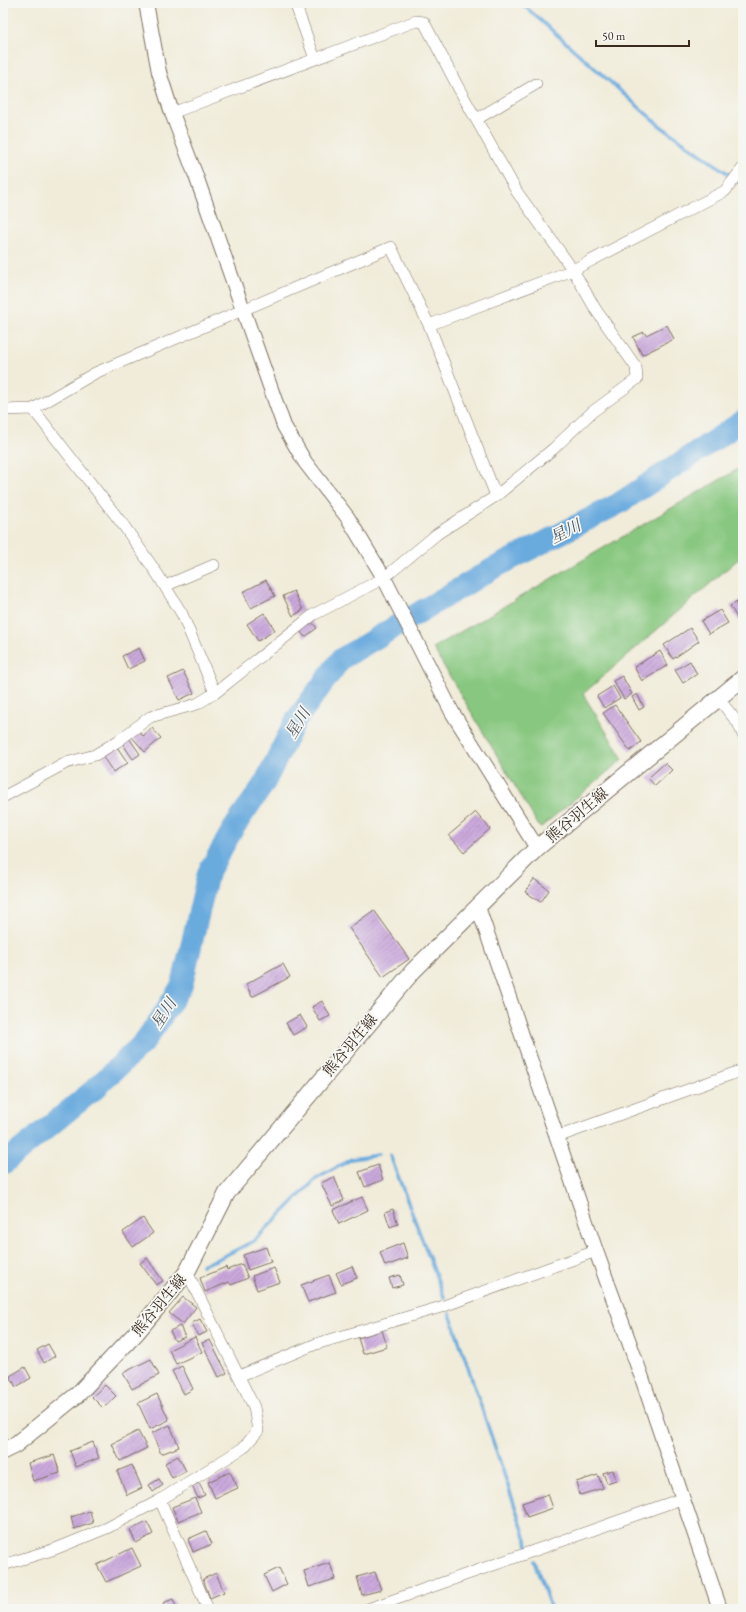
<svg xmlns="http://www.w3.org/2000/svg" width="746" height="1612" font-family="'EB Garamond','Noto Serif JP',serif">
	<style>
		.park { fill: #87c77f; stroke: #61784e }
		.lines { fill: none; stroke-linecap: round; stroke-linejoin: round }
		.stream { stroke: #6aabde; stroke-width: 3.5 }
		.river { stroke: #6aabde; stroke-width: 22 }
		.building { fill: url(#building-hatch) }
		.minor-casing { stroke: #7b6e5f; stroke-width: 12 }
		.tertiary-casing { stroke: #7b6e5f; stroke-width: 16 }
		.secondary-casing { stroke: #7b6e5f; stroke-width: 18 }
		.minor { stroke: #fff; stroke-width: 11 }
		.tertiary { stroke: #fff; stroke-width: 14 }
		.secondary { stroke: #fff; stroke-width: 16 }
		.labels { text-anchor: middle; stroke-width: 3.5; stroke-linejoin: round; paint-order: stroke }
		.street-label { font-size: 15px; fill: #3b2a1e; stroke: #f6f6f2 }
		.water-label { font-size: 16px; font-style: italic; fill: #4b5761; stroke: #f6f6f2 }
	</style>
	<defs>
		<pattern id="building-hatch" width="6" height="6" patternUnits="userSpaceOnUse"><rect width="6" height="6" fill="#cba9dd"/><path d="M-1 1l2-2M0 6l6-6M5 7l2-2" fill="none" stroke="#a68ab3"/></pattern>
	</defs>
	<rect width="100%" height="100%" fill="#f6f6f2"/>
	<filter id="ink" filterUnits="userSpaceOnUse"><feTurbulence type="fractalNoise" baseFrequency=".025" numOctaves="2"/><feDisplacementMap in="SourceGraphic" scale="8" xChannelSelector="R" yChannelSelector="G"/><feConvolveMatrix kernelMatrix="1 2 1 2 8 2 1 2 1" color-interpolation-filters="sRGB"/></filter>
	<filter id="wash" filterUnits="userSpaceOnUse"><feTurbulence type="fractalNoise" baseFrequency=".012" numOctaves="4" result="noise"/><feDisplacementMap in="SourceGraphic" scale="16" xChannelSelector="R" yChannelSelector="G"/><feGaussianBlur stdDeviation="0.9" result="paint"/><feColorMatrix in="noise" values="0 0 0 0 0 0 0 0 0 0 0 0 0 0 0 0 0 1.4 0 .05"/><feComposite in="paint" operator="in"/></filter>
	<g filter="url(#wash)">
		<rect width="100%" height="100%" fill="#f1ecd9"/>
		<path class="park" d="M743,466V555L583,694L623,759L540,828L433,648Z"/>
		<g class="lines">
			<path class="stream" d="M521,3L659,125L743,184
				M390,1155L444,1297
				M202,1265L218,1259L254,1241L316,1179L352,1159L378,1155
				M450,1314L529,1548
				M534,1561L551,1609"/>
			<path class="river" d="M3,1164L96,1088L143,1043L159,1021L182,985L208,873L233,829L264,784L296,720L341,659L492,569L618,504L743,421"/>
		</g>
		<g id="blocks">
			<path class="building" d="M667,325L674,339L642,355L633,337L644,332L646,335Z
				M266,580L275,596L251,608L243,592Z
				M294,591L303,610L293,616L283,596Z
				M743,599V628L730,606Z
				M720,610L728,623L709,634L701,621Z
				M264,613L275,630L258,641L247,624Z
				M309,619L317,628L305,637L298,629Z
				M690,628L699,641L673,659L664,645Z
				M139,648L145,661L128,669L122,656Z
				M660,651L668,665L642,681L634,667Z
				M690,661L697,674L683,683L675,670Z
				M183,671L194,693L179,700L168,678Z
				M622,676L632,694L624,699L613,681Z
				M613,686L620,698L604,708L597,696Z
				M637,694L644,707L639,710L632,697Z
				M615,705L641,742L630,751L603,713Z
				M152,728L161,738L145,752L131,736L138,730L143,736Z
				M129,738L140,754L133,759L122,743Z
				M117,747L128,763L113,772L103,757Z
				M665,763L672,770L655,786L648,778Z
				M476,812L490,829L464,852L449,835Z
				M534,879L549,890L541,902L525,892Z
				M374,910L409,959L383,977L349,928Z
				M283,964L290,977L252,997L246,984Z
				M322,1001L330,1016L320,1021L312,1007Z
				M300,1015L307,1027L293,1035L286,1023Z
				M378,1165L383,1180L365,1187L359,1172Z
				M334,1177L344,1200L332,1206L321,1183Z
				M362,1197L368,1210L339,1224L333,1210Z
				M393,1209L398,1224L390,1227L385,1212Z
				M143,1218L153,1233L133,1247L123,1232Z
				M403,1243L408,1258L385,1266L380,1252Z
				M266,1247L271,1262L248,1270L243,1255Z
				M147,1258L163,1281L156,1285L140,1263Z
				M242,1264L248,1278L231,1285L229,1282L205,1292L200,1278L226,1267L227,1270Z
				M352,1266L357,1278L341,1284L336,1273Z
				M274,1268L280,1282L257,1290L252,1276Z
				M329,1275L336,1292L308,1302L301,1285Z
				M400,1275L403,1285L392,1288L389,1278Z
				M183,1297L196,1307L183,1324L169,1313Z
				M200,1319L207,1332L198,1336L192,1323Z
				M180,1326L185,1337L175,1341L170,1331Z
				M382,1330L387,1347L363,1354L358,1338Z
				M195,1337L202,1352L176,1364L169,1350Z
				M210,1340L227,1373L219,1377L202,1343Z
				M48,1344L55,1356L44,1363L37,1350Z
				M151,1359L159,1375L132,1389L123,1373Z
				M182,1366L193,1389L184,1394L172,1371Z
				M25,1367L31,1378L16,1387L10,1376Z
				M105,1385L116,1396L103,1408L92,1397Z
				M157,1394L169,1420L150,1429L138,1403Z
				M170,1425L179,1447L161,1454L152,1433Z
				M138,1431L147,1448L120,1461L112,1444Z
				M93,1442L99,1458L76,1467L70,1451Z
				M54,1455L60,1473L33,1481L28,1463Z
				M178,1456L186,1471L172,1478L165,1463Z
				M132,1465L142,1488L127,1495L117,1471Z
				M613,1470L616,1480L607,1483L603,1473Z
				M230,1472L238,1488L215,1498L208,1482Z
				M598,1475L603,1488L580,1495L576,1482Z
				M159,1479L163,1485L153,1492L149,1485Z
				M199,1483L205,1495L198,1498L192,1486Z
				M548,1494L553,1508L527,1517L522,1503Z
				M195,1498L201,1512L178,1521L172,1507Z
				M90,1511L93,1523L74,1529L71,1517Z
				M147,1522L153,1534L136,1543L130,1530Z
				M206,1531L212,1544L193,1552L188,1539Z
				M132,1548L141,1566L106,1582L97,1565Z
				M330,1563L335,1579L309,1587L304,1571Z
				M279,1568L287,1584L272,1592L264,1575Z
				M375,1572L381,1590L362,1595L357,1577Z
				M216,1573L224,1592L210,1598L203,1579Z
				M173,1599L177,1609H165L163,1603Z"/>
		</g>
	</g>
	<g filter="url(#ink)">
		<use href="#blocks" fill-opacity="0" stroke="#7b6e5f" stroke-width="1"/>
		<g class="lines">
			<defs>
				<path id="minor" d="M295,3L315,59
					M477,119L536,84
					M429,325L573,270L725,191L743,168
					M33,409L124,526L158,575L182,614L215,693
					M3,410L33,409L95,373L391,247L429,325L496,496
					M165,586L214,565
					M718,698L738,723L743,735
					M3,797L66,763L95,755L118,741L150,717L197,704L215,693L313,615L384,578L437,534L496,496L553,449L592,412L637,379L636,367L596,310L573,270L517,192L458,87L424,22L416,21L172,113
					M557,1137L743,1070
					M239,1376L316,1344L441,1307L596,1251
					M160,1500L208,1609
					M3,1565L55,1549L107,1528L160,1500L243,1448L258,1431L254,1407L187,1272
					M368,1609L681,1499"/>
				<path id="tertiary" d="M146,3L159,72L172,113L196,176L284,426L305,462L348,518L384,578L452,712L537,848
					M478,907L596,1251L641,1375L720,1609"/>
				<path id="secondary" d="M3,1451L15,1445L77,1395L137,1332L187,1272L227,1193L413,971L537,848L743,678"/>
			</defs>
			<use href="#minor" class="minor-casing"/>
			<use href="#tertiary" class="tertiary-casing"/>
			<use href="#secondary" class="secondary-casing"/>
			<use href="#minor" class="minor"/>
			<use href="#tertiary" class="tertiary"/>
			<use href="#secondary" class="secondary"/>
		</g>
	</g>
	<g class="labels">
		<g class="street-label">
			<text transform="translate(577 815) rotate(-40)" y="5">熊谷羽生線</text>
			<text transform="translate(350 1045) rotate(-50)" y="5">熊谷羽生線</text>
			<text transform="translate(159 1305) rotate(-50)" y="5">熊谷羽生線</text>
		</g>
		<g class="water-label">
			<text transform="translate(565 531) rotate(-27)" y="6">星川</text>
			<text transform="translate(297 723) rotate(-59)" y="6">星川</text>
			<text transform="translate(163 1013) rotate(-57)" y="6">星川</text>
		</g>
	</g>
	<rect width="746" height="1612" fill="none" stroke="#f6f6f2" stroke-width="16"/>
	<path d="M596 40v6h93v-6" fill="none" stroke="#3b2a1e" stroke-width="2"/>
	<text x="602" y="40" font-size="12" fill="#3b2a1e" stroke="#f6f6f2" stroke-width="3" paint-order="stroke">50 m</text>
</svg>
